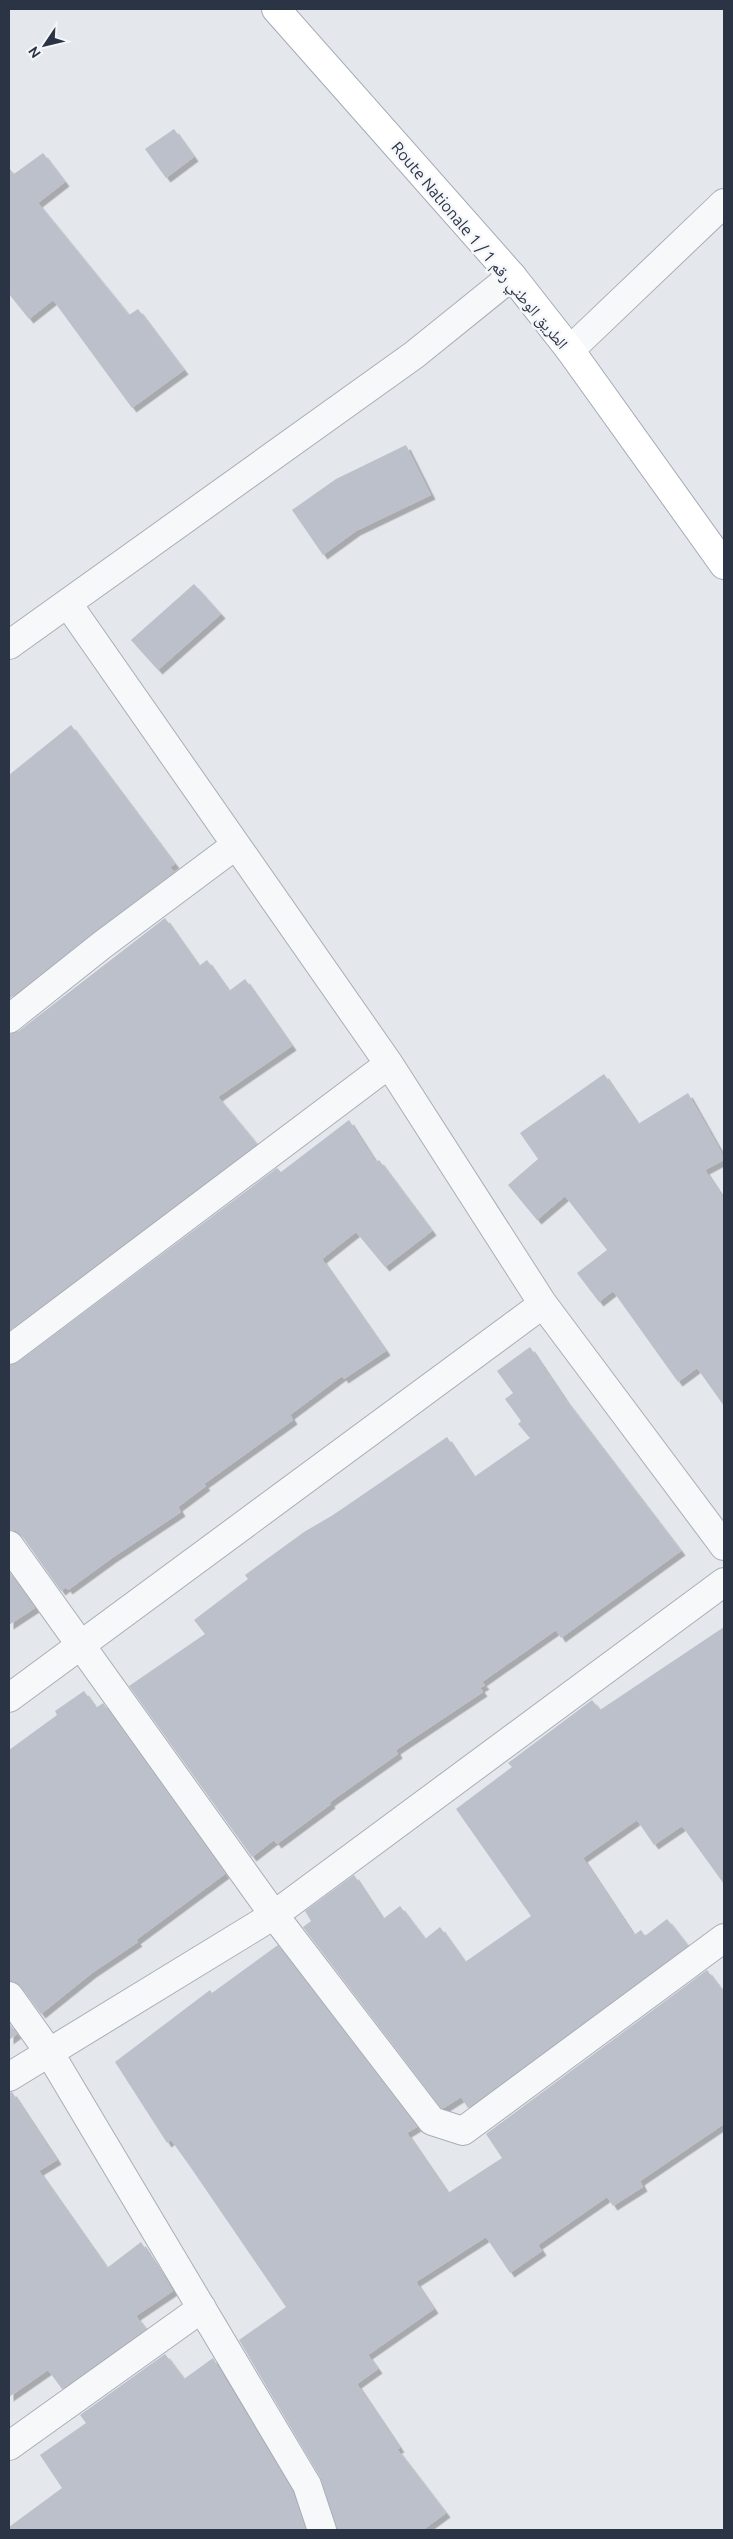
<svg xmlns="http://www.w3.org/2000/svg" width="733" height="2539" font-family="Ubuntu,'Noto Naskh Arabic',sans-serif">
	<style>
		.building { fill: #bbc0ca; filter: url(#shadow) }
		.lines { fill: none; stroke-linecap: round; stroke-linejoin: round }
		.minor-casing { stroke: #a9aeb7; stroke-width: 30 }
		.major-casing { stroke: #a3abb8; stroke-width: 30 }
		.minor { stroke: #f7f8fa; stroke-width: 28 }
		.major { stroke: #fff; stroke-width: 28 }
		.labels { text-anchor: middle; stroke-width: 5; stroke-linejoin: round; paint-order: stroke }
		.street-label { font-size: 16px; fill: #2b3445; stroke: #f4f6f9 }
	</style>
	<defs>
		<filter id="shadow"><feDropShadow dx="4.5" dy="4.5" stdDeviation="0" flood-color="#0004"/></filter>
	</defs>
	<rect width="100%" height="100%" fill="#e4e7ec"/>
	<path class="building" d="M174,129L194,157L166,178L145,149Z
		M43,153L65,182L38,203L129,315L138,309L184,370L132,408L53,300L29,319L9,294V168L14,174Z
		M406,445L431,495L356,531L323,555L292,510L336,479Z
		M194,584L221,614L158,670L131,640Z
		M71,725L175,864L170,867L174,872L9,999V775Z
		M165,918L199,966L207,960L229,991L245,979L292,1046L218,1097L257,1144L9,1331V1034L19,1031Z
		M604,1074L638,1124L688,1093L724,1157V1160L705,1170L724,1199V1406L697,1368L678,1382L613,1291L599,1302L577,1273L607,1250L565,1196L537,1220L508,1185L538,1159L520,1133Z
		M349,1120L376,1162L379,1160L432,1231L385,1267L356,1232L322,1259L386,1351L344,1379L342,1376L290,1415L293,1420L204,1484L206,1486L178,1507L181,1512L112,1558L68,1590L66,1587L61,1591L22,1536L16,1531L9,1530V1365L18,1362L277,1168L281,1172Z
		M530,1347L565,1399L681,1551L561,1638L556,1630L482,1682L485,1685L480,1688L483,1692L396,1750L398,1754L330,1802L331,1804L277,1844L274,1840L252,1857L129,1686L205,1634L194,1620L248,1579L245,1575L304,1532L333,1515L447,1437L474,1477L530,1438L518,1424L521,1421L505,1399L513,1393L497,1371Z
		M9,1571L35,1608L9,1625Z
		M724,1627V1884L682,1826L654,1845L637,1820L583,1858L634,1935L641,1930L645,1936L667,1919L688,1946L468,2108L461,2097L444,2108H441L303,1927L311,1921L305,1911L354,1875L383,1919L400,1906L425,1939L440,1927L465,1962L531,1916L456,1809L512,1767L508,1763L592,1700L600,1710Z
		M84,1691L96,1708L103,1703L225,1874L136,1940L138,1942L92,1973L41,2014L21,1987L9,1981V1750L57,1715L55,1711Z
		M278,1945L417,2127L407,2133L448,2193L502,2158L486,2134L707,1970L724,1993V2124L640,2181L643,2187L613,2206L607,2197L538,2245L542,2251L510,2273L486,2237L416,2282L434,2309L368,2355L378,2369L357,2384L400,2448L397,2449L446,2513L423,2530H337L320,2477L239,2340L286,2307L189,2165L171,2140L167,2143L115,2062L210,1990L212,1993Z
		M9,2023L17,2034L9,2040Z
		M12,2092L57,2160L39,2171L107,2268L141,2242L173,2291L136,2316L146,2329L62,2389L48,2370L9,2397V2093Z
		M165,2354L184,2379L213,2358L293,2492L306,2530H9V2527L62,2488L40,2455L86,2423L80,2415Z"/>
	<g class="lines">
		<defs>
			<path id="minor" d="M570,350L724,203
				M68,604L389,1064L543,1304L724,1546
				M9,645L414,355L512,276
				M9,1019L102,945L236,845
				M9,1350L389,1064
				M9,1545L274,1915L432,2121L463,2131L724,1938
				M9,1698L543,1304
				M9,1996L49,2052L307,2485L322,2530
				M9,2077L274,1915L724,1582
				M9,2446L202,2308"/>
			<path id="major" d="M276,9L512,276L570,350L724,565"/>
		</defs>
		<use href="#minor" class="minor-casing"/>
		<use href="#major" class="major-casing"/>
		<use href="#minor" class="minor"/>
		<use href="#major" class="major"/>
	</g>
	<g class="labels">
		<g class="street-label">
			<text transform="translate(480 245) rotate(50)" y="6">Route Nationale 1 / الطريق الوطني رقم 1</text>
		</g>
	</g>
	<rect width="733" height="2539" fill="none" stroke="#2b3445" stroke-width="20"/>
	<g transform="translate(45 45) rotate(235)" stroke="#f4f6f9" stroke-width="4" paint-order="stroke">
	<path d="M0-4L9 19L0 12L-9 19Z" fill="#2b3445"/>
	<text y="-8" font-size="14" font-weight="bold" text-anchor="middle" fill="#2b3445">N</text>
	</g>
</svg>
